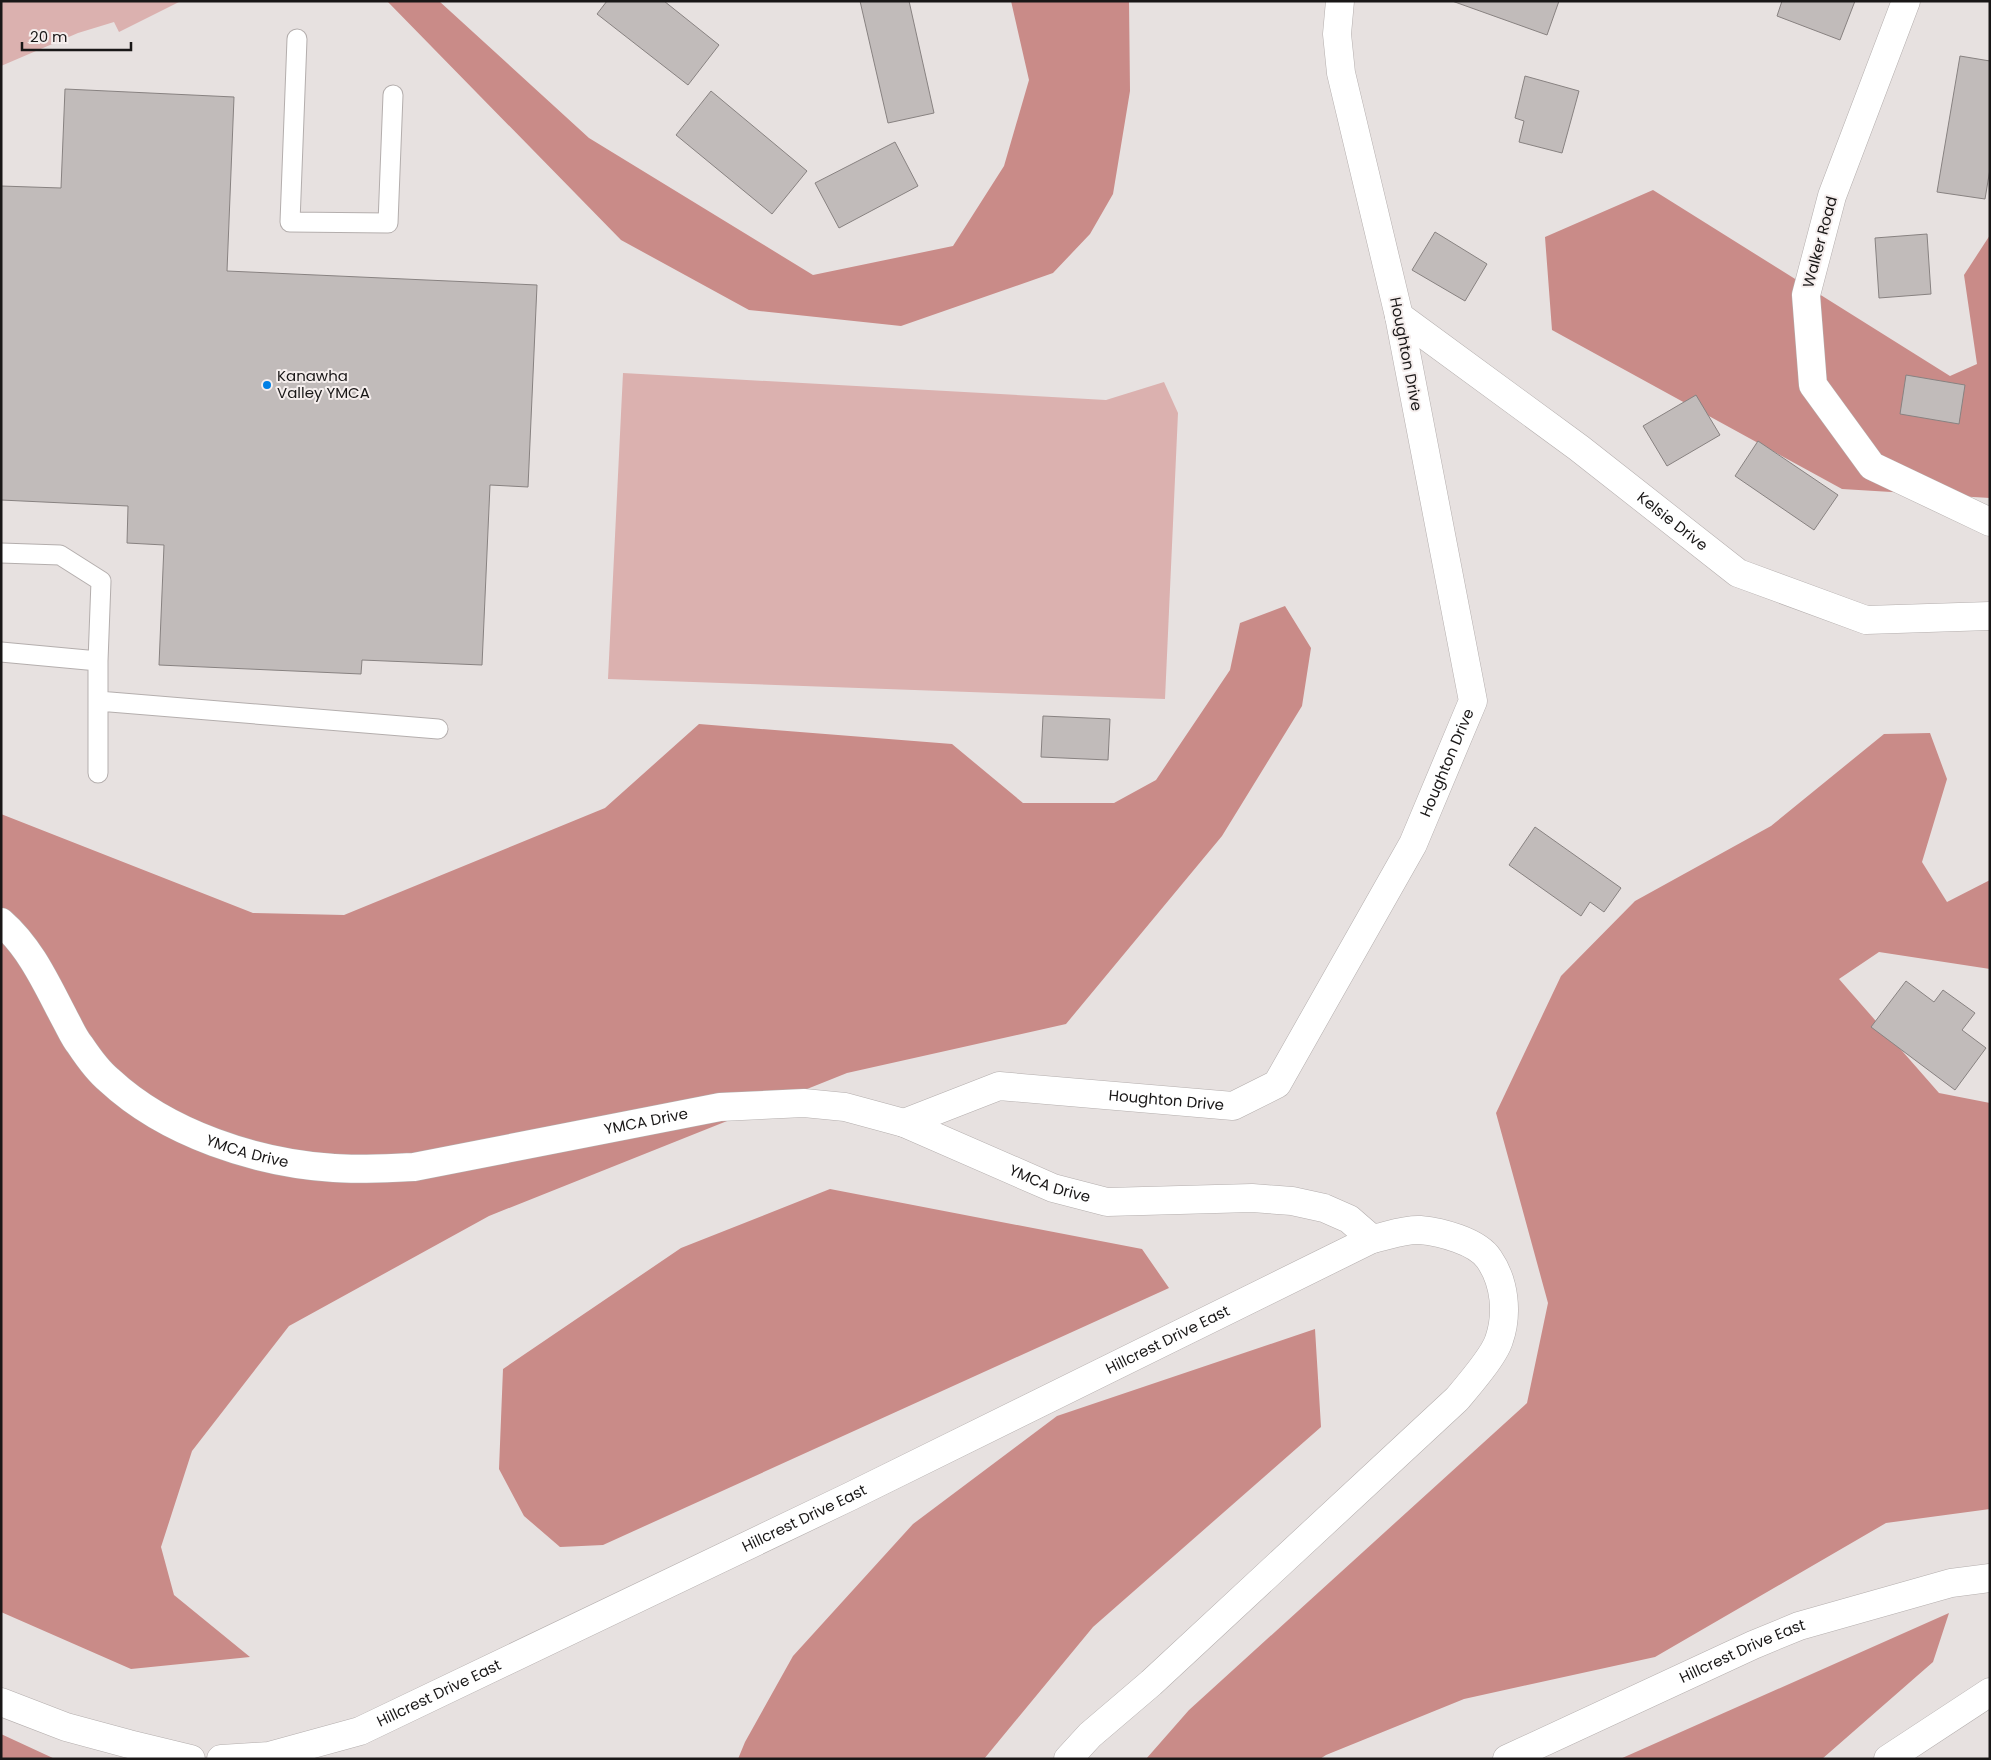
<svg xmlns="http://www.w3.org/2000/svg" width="1991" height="1760" font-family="Poppins,sans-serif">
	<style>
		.green { fill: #dbb1af }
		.forest { fill: #c98b88 }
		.building { fill: #c1bbba; stroke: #888281 }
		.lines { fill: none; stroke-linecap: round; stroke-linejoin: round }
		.lane-casing { stroke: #b4aead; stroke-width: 21 }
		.street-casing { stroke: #b4aead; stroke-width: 29 }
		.lane { stroke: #fff; stroke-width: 19 }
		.street { stroke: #fff; stroke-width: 28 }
		.poi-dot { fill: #0080e6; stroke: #f5eeed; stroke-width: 2 }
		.labels { text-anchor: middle; stroke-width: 4; stroke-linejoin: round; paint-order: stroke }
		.street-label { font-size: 15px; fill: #191717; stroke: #f5eeed }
		.poi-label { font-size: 15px; fill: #191717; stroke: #f5eeed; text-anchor: start }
	</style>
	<rect width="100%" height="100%" fill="#e7e1e0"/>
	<path class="green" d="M1,1H181L119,32L114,22L78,33L1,66Z
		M623,373L1106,400L1164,382L1178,413L1165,699L608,679Z"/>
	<path class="forest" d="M387,1H439L589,138L813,275L953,246L1004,166L1029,80L1011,1H1129L1130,91L1113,194L1090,234L1053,273L901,326L749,310L621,240Z
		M1653,190L1950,376L1977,364L1964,275L1990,235V498L1842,489L1552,330L1545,237Z
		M1285,606L1311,648L1302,706L1222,836L1066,1024L847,1073L489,1216L289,1326L192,1451L161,1547L174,1595L250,1657L131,1669L1,1612V814L253,913L344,915L605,808L699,724L952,744L1023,803H1114L1156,780L1230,670L1240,623Z
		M1930,733L1947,779L1922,862L1947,902L1990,880V969L1879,952L1839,979L1939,1093L1990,1103V1509L1886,1523L1655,1657L1464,1699L1326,1755L1320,1759H1146L1189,1710L1527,1403L1548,1303L1496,1113L1561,976L1635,901L1771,826L1884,734Z
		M830,1189L1142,1249L1169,1288L603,1545L560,1547L524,1516L499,1469L503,1369L681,1248Z
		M1315,1329L1321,1427L1093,1627L984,1759H738L745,1742L793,1656L913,1524L1057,1416Z
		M1949,1613L1933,1662L1822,1759H1620Z
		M1,1734L55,1759H1Z"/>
	<path class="building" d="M607,1H664L719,45L688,85L597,14Z
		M860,1H909L934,113L888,123Z
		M1452,1H1559L1547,35Z
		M1782,1H1855L1840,40L1777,16Z
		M1960,56L1990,61V169L1985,199L1937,192Z
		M1525,76L1579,91L1562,153L1519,142L1524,121L1515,118Z
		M65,89L234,97L227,271L537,285L528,487L490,485L482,665L362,660L361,674L159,665L164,545L127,543L128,506L1,500V186L61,188Z
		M711,91L807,171L772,214L676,135Z
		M895,142L918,186L839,228L815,183Z
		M1435,232L1487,264L1465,301L1412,270Z
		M1927,234L1931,294L1879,298L1875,238Z
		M1906,375L1965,385L1959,424L1900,414Z
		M1696,395L1720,435L1667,466L1643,426Z
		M1758,441L1838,495L1814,530L1735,476Z
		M1043,716L1110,719L1108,760L1041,757Z
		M1535,827L1621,888L1604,912L1590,902L1581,916L1509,865Z
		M1906,981L1934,1002L1943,990L1975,1013L1962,1030L1986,1048L1955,1090L1871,1027Z"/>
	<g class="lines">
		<defs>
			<path id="lane" d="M297,39L290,222L388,223L393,95
				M1,553L60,555L101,581L98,661
				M1,652L98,661V773
				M98,701L438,729"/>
			<g id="street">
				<path d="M1906,1L1832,196L1806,295L1813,385L1872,466L1990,522"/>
				<path id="s1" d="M1399,316L1579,448L1738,573L1866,620L1990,616"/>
				<path id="s2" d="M1,922C31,948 47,985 65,1019C70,1028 74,1038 80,1045C88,1057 98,1071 109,1080C167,1134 257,1163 334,1168C361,1170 387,1168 414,1167L720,1107L804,1103L845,1107L904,1123L1053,1188L1107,1202L1252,1198L1292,1201L1324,1208L1349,1219L1372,1239"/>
				<path id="s3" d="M904,1123L999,1086L1233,1106L1277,1084L1413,844L1473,701L1399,316L1341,73L1337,34L1340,1"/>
				<path d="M1,1702L66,1727L129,1744L191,1759"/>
				<path id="s4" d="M221,1759L269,1756L360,1731L851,1496L1372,1239C1387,1236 1405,1229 1420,1230C1441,1232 1477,1241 1489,1259C1505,1282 1508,1314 1499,1340C1494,1356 1468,1386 1457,1399L1151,1683L1090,1735L1068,1759"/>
				<path id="s5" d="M1507,1759L1753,1645L1799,1626L1951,1583L1990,1578"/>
				<path d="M1888,1759L1990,1692"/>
			</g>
		</defs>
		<use href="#lane" class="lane-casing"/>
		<use href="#street" class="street-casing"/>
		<use href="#lane" class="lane"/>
		<use href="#street" class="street"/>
	</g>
	<circle class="poi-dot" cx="267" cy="385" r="5"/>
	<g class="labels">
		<g class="street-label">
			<text transform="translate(1820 242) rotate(-75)" y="5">Walker Road</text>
			<text transform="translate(1406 354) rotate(79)" y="5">Houghton Drive</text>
			<text dy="5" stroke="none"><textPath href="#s1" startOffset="342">Kelsie Drive</textPath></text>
			<text dy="5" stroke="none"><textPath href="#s3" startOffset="750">Houghton Drive</textPath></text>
			<text dy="5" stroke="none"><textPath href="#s3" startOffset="270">Houghton Drive</textPath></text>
			<text dy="5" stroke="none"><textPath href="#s2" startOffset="755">YMCA Drive</textPath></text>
			<text dy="5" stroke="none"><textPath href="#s2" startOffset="350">YMCA Drive</textPath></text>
			<text dy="5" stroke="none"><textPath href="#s2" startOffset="1175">YMCA Drive</textPath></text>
			<text dy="5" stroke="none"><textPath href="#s4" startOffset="1040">Hillcrest Drive East</textPath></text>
			<text dy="5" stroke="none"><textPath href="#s4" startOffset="635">Hillcrest Drive East</textPath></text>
			<text dy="5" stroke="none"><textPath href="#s5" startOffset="259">Hillcrest Drive East</textPath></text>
			<text dy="5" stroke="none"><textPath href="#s4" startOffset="230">Hillcrest Drive East</textPath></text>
		</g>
		<g class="poi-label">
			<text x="277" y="381">Kanawha<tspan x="277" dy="17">Valley YMCA</tspan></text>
		</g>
	</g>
	<rect width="1991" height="1760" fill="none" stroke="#191717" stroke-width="5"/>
	<path d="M22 42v8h109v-8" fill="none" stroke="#191717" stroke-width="2.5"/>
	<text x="30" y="42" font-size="15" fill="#191717" stroke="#f5eeed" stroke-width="4" paint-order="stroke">20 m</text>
</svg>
